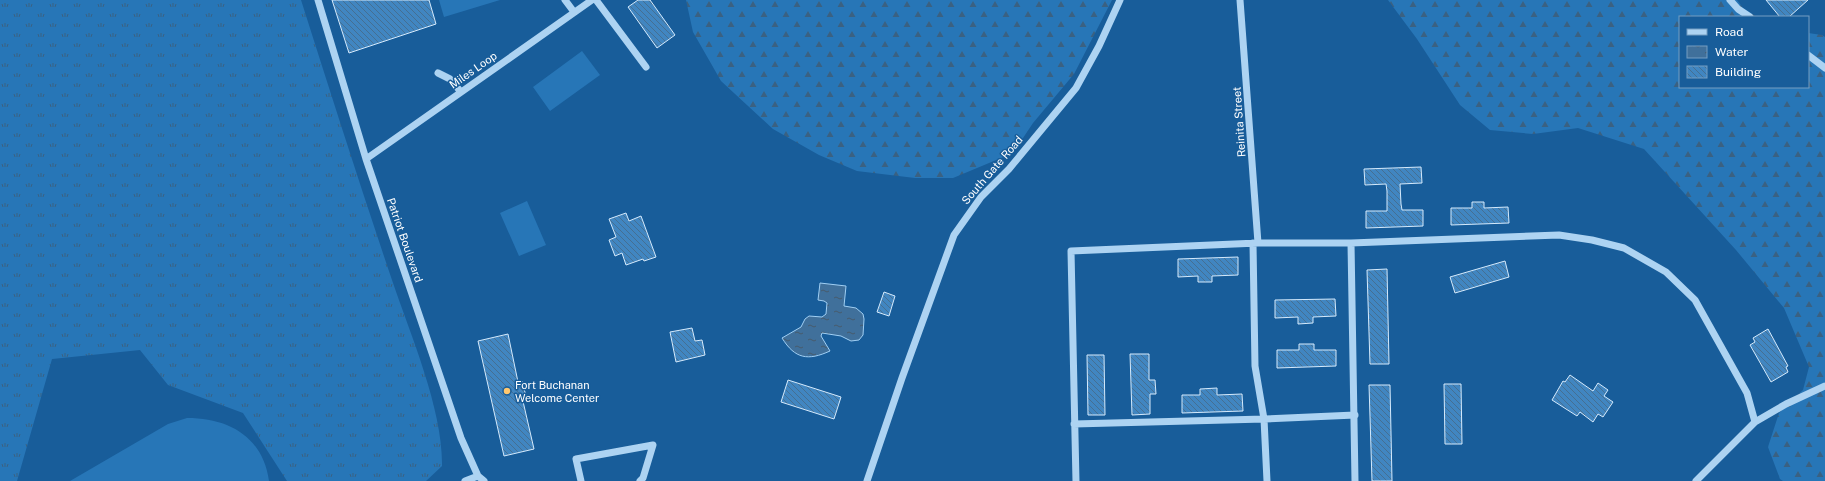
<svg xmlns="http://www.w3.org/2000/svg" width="1825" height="481" font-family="'Public Sans',sans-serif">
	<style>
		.grass { fill: url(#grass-tufts) }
		.forest { fill: url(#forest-firs) }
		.pitch { fill: #2776b7 }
		.water { fill: url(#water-ripples); stroke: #a0cff4 }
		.building { fill: url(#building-back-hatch); stroke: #d5eafc }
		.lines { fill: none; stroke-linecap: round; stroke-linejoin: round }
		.minor { stroke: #add3f2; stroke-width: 7 }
		.poi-dot { fill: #ffc76e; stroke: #185d9a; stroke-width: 1.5 }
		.labels { text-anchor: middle; stroke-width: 3; stroke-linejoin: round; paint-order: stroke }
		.street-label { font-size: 11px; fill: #fff; stroke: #185d9a }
		.poi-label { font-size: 11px; fill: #fff; stroke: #185d9a; text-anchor: start }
	</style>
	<defs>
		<pattern id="grass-tufts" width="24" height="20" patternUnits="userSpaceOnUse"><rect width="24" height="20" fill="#2776b7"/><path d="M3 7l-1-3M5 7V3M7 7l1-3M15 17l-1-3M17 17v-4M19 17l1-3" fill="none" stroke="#3a6182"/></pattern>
		<pattern id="forest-firs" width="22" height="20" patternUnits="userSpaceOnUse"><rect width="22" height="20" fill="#2776b7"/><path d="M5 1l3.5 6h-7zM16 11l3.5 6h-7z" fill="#3a6182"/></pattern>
		<pattern id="water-ripples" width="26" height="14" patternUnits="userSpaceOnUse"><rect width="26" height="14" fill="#40709b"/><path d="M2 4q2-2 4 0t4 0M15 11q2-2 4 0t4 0" fill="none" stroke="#475a6c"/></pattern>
		<pattern id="building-back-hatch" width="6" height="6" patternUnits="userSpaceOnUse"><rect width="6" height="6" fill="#4186c1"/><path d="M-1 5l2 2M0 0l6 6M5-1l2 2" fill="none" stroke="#456f92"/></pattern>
	</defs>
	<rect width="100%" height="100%" fill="#185d9a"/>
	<path class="grass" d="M0,0H301C331,94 361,189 393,283C411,336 443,410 442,466L426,481H287L243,413L168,385L140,350L52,359L17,481H0Z"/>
	<path class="forest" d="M686,0H1112L1074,74L1033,123L1013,153L953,178H915L857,171L819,155L773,129L721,81L693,32Z
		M1388,0H1737L1743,8L1757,17H1680V87H1808V33L1822,35L1825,37V481H1783L1780,479L1768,447L1779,413L1803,390L1809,367L1784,308L1736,250L1644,149L1578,128L1533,134L1490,130L1460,105L1417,39Z"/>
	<path class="pitch" d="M439,0H500L444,17Z
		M582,51L600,75L550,111L533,87Z
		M527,201L546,245L519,256L500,213Z
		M187,418C229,418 263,437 269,481H70L168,424Z"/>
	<path class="water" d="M820,283L846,286L844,306L856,308L863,314L864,319L863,335L859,340L851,341L841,336L822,333L821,336L830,351C808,361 795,359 782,338L801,327L805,319L809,316L822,317L826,314L827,303L824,301L818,300Z"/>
	<path class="building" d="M332,0H429L436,24L349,53Z
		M638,0H650L675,35L657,48L628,7Z
		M1766,0H1808L1789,17H1780Z
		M1421,167L1422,183L1400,184L1401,204L1402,210H1423V226L1366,228V211H1387V191L1386,184L1365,185L1364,169Z
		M1472,202H1484V208L1508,207L1509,223L1451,225V208H1472Z
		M626,213L629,221L641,216L656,257L644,261L643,259L626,265L622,253L615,256L609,240L616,237L609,219Z
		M1238,257V275L1212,276V282H1198V276L1178,277V259Z
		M1505,261L1509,277L1455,293L1450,277Z
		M1387,269L1389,364H1370L1367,270Z
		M884,292L895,296L889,316L877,312Z
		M1335,299L1336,316L1313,317V323L1298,324V317L1275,318V300Z
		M692,328L695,341L702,340L705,355L676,362L670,332Z
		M1768,329L1788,366L1786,367L1788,372L1771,382L1750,345L1755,342L1753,338Z
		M508,334L518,382L522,381L526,396L522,397L534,449L504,456L478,341Z
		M1299,344H1314V350H1336V366L1277,368V350H1299Z
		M1130,354H1149V380H1155L1156,394H1150V414L1132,415Z
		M1087,355H1104L1105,415H1088Z
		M1570,375L1593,391L1598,383L1608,390L1604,396L1613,402L1603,417L1598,414L1593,422L1580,412L1577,416L1552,400L1563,381L1565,382Z
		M788,380L841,397L834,419L781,402Z
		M1444,384H1461L1462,444H1445Z
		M1369,385H1390L1392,481H1372Z
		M1217,388V395L1242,394L1243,411L1182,413V395H1200V389Z"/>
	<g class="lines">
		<path class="minor" d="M318,0L366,159L461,438L478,476L484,481
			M565,0L574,12
			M596,0L646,67
			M1240,0L1258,243
			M1730,0L1738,9L1750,17
			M1808,55L1825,68
			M438,73L450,79L461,92
			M366,159L592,0
			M1253,243L1255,366L1264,419L1267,481
			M1351,243L1355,481
			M1755,422L1786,404L1825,386
			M1074,424L1264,419L1355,415
			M465,481L478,476
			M581,481L576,459L653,445L643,478L640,481
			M867,481L902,378L954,235L981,197L1009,169L1076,88L1099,46L1120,0
			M1076,481L1071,251L1258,243H1351L1559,235L1592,240L1624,248L1666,272L1695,300L1747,393L1755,422L1696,481"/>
	</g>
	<circle class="poi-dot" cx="507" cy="391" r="4"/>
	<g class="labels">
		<g class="street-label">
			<text transform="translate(473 70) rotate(-35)" y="4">Miles Loop</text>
			<text transform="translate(1239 122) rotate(-94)" y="4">Reinita Street</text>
			<text transform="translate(992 170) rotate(-49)" y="4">South Gate Road</text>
			<text transform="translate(405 240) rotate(71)" y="4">Patriot Boulevard</text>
		</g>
		<g class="poi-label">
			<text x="515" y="389">Fort Buchanan<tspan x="515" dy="13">Welcome Center</tspan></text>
		</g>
	</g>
	<rect x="1679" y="16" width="130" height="72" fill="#185d9a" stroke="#749ec2"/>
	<rect x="1687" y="29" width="20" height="6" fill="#add3f2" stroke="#749ec2"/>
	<text x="1715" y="36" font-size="12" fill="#ffffff">Road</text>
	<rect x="1687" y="46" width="20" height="12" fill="url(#water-ripples)" stroke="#749ec2"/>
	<text x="1715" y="56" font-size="12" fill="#ffffff">Water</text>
	<rect x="1687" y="66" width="20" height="12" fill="url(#building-back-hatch)" stroke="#749ec2"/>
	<text x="1715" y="76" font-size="12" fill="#ffffff">Building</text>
</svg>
